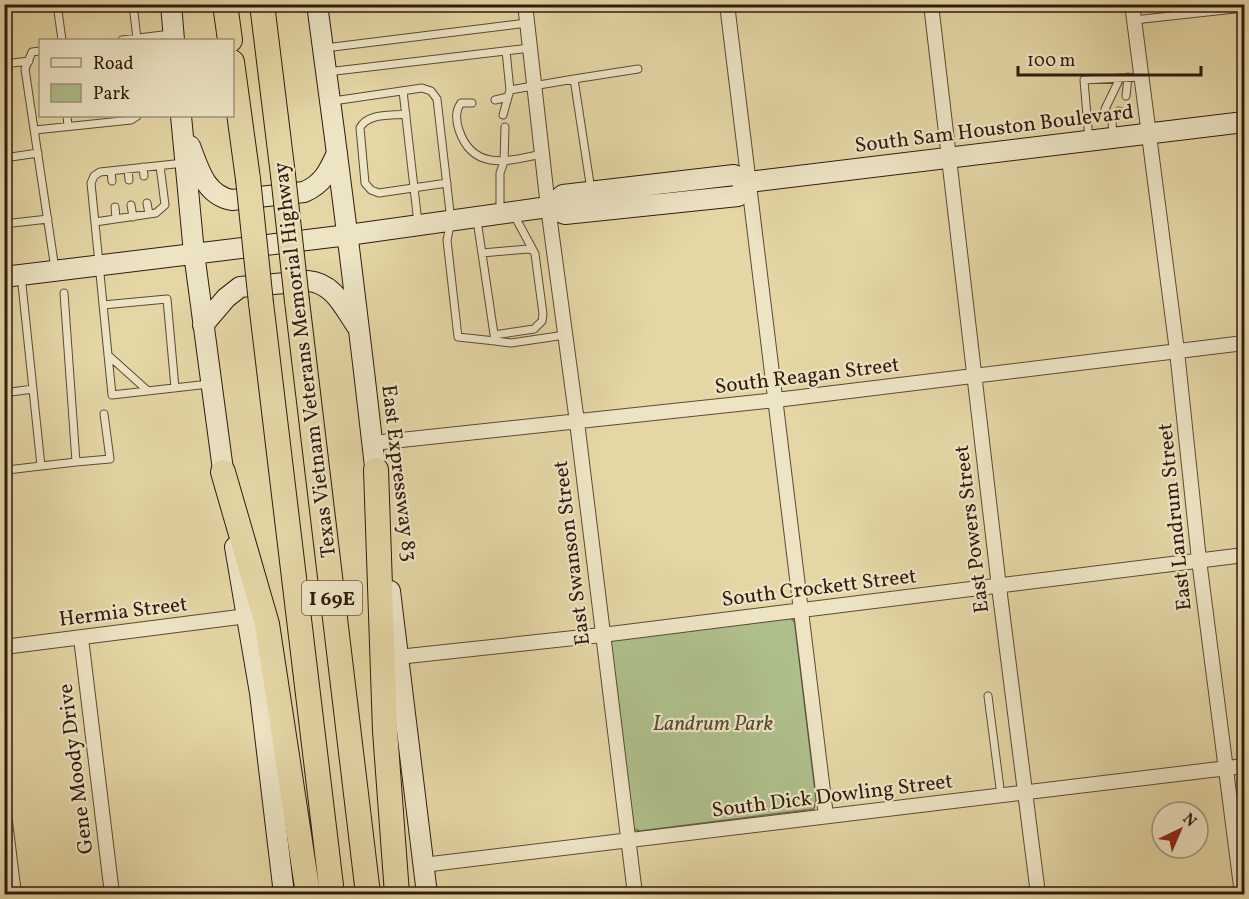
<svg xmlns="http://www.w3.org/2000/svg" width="1249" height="899" font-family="Vollkorn,serif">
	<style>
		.green { fill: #aebf8b; stroke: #6e6d4c; stroke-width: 1.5 }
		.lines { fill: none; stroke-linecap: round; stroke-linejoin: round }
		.lane-casing { stroke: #5c4a34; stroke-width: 9 }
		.street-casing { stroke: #5c4a34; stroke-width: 16 }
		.secondary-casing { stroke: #2f1b0e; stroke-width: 22 }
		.highway-casing { stroke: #2f1b0e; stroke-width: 26 }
		.lane { stroke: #ede4c4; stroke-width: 7 }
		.street { stroke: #ede4c4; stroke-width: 14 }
		.secondary { stroke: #ede4c4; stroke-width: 20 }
		.highway { stroke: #e4d6a5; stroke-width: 24 }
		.highway-bridge-casing { stroke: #2f1b0e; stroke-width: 26; stroke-linecap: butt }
		.highway-bridge { stroke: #e4d6a5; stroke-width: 24 }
		.labels { text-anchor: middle; stroke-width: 4.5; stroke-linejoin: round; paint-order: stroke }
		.shield { fill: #ede4c4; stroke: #685745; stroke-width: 1.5 }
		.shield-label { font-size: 20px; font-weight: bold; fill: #2f1b0e }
		.street-label { font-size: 21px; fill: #2f1b0e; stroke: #ede4c4 }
		.park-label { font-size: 21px; font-style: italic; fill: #554c34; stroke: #ede4c4 }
	</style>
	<rect width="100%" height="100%" fill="#e4d6a5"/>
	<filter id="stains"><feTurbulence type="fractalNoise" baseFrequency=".00333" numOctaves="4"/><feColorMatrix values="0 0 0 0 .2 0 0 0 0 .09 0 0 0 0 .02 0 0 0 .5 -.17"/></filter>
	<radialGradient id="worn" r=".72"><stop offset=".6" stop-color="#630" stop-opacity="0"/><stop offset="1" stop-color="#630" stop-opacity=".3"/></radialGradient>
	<path class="green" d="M790,618L794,621L795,625L816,799L814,809L640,831L633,829L610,643L612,640Z"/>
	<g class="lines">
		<defs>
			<path id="lane" d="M57,4L62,40
				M133,4L137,39
				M58,8L87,4
				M1134,20L1244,8
				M122,40L171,34
				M325,48L527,23
				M40,51L32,52L25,69L55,269
				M4,64L29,61
				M327,72L530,48
				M574,79L638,69
				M510,90L574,79L591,190
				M403,91L418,223
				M1126,96L1128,77
				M495,100L508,97
				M333,101L422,88L431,91L437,99L451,221L447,240L458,337L495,341
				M472,103H461C455,111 456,121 459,130C473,172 509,161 542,154
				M406,114C390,116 367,113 360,128L365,183L371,190L379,193L447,183
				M503,115L510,90L506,51
				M67,116L68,126
				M1112,121L1105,109L1120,78
				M35,130L131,120L137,116
				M1113,136L1112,121L1119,111
				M1089,140L1084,80L1141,77
				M4,158L38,153
				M184,163L100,172L94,176L91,183L112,395L209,384
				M143,167L144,176
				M128,169L129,180
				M111,171L112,181
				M147,203L149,214
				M131,205L133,217
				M115,207L116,219
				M500,211V173L504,162L505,127
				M514,215L533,250
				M477,220L495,341L511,343L565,335
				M95,222L156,213L165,205L160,166
				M4,224L48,219
				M482,253L528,249L533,250L535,254L543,314L542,321L534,329L494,335
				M21,275L41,466L76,462L64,293
				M103,305L167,299L175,388
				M108,355L148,391
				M4,393L33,389
				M4,444L7,470L41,466
				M76,462L110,459L104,414
				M988,696L1001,796"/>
			<path id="street" d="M525,4L548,207L577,422L635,894
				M727,4L826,816
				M931,4L999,587L1038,894
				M1132,4L1177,351L1199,560L1242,894
				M373,443L776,400L1244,343
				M81,638L112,894
				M4,647L247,616
				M398,657L602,635L1244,555
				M4,814L14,894
				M423,865L1244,766"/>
			<path id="secondary" d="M171,4L174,40
				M317,4C339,164 359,324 377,484
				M181,116L194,253L225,485
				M190,146C199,169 205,195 232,200L304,192C323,184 329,171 337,153
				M548,207L563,195L734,175L749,182L1244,122
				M4,277L348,235L548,207L565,214L738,196L749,182
				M203,325L226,298L240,287L308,281C333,283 343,306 356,325
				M235,547L260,693L284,894
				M390,591L427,894"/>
			<path id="highway" d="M225,4L230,40
				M262,4L283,175
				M232,62L248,179
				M297,301L368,894
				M261,303L332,894
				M376,470L385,731L397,894
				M223,472L267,624L308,894"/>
		</defs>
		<use href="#lane" class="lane-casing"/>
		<use href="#street" class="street-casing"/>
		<use href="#secondary" class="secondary-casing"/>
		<use href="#highway" class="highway-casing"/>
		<use href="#lane" class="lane"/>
		<use href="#street" class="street"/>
		<use href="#secondary" class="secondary"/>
		<use href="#highway" class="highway"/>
		<defs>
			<path id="highway-bridge" d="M283,175L297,301
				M248,179L261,303"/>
		</defs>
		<use href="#highway-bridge" class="highway-bridge-casing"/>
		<use href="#highway-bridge" class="highway-bridge"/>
	</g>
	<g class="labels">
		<rect class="shield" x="302" y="581" width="60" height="34" rx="4.5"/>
		<g class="shield-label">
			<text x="332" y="605">I 69E</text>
		</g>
		<g class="street-label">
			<text transform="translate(994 128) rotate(-7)" y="7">South Sam Houston Boulevard</text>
			<text transform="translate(304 360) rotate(-97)" y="7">Texas Vietnam Veterans Memorial Highway</text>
			<text transform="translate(807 375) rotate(-7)" y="7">South Reagan Street</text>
			<text transform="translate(400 473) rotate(83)" y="7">East Expressway 83</text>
			<text transform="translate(1174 517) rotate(-96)" y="7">East Landrum Street</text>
			<text transform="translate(971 529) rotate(-97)" y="7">East Powers Street</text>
			<text transform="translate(571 553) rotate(-97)" y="7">East Swanson Street</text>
			<text transform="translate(819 587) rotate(-7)" y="7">South Crockett Street</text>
			<text transform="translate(123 611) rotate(-7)" y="7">Hermia Street</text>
			<text transform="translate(75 769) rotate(-97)" y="7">Gene Moody Drive</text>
			<text transform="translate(832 795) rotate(-7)" y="7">South Dick Dowling Street</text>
		</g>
		<g class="park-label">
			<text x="713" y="730">Landrum Park</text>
		</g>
	</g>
	<rect width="1249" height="899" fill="none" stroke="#e4d6a5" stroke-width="24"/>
	<rect x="6" y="6" width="1237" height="887" fill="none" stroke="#2f1b0e" stroke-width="3"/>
	<rect x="12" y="12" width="1225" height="875" fill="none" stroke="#2f1b0e" stroke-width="1.5"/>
	<rect x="39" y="39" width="195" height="78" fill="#ede4c4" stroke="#a1947b" stroke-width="1.5"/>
	<rect x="51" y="58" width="30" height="9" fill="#ede4c4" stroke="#a1947b" stroke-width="1.5"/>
	<text x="93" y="69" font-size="18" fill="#2f1b0e">Road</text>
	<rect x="51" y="84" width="30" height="18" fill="#aebf8b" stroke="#a1947b" stroke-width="1.5"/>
	<text x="93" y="99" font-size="18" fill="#2f1b0e">Park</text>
	<g transform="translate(1180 830) rotate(44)"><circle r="28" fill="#ede4c4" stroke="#a1947b" stroke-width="1.5"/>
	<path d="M0-4.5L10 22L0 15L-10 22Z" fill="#8f2418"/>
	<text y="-9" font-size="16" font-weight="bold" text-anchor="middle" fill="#2f1b0e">N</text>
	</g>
	<path d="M1018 66v9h183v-9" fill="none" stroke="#2f1b0e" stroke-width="3"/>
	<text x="1027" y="66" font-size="18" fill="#2f1b0e" stroke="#ede4c4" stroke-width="4.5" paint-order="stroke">100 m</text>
	<rect width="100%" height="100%" filter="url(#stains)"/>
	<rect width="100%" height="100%" fill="url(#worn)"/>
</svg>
